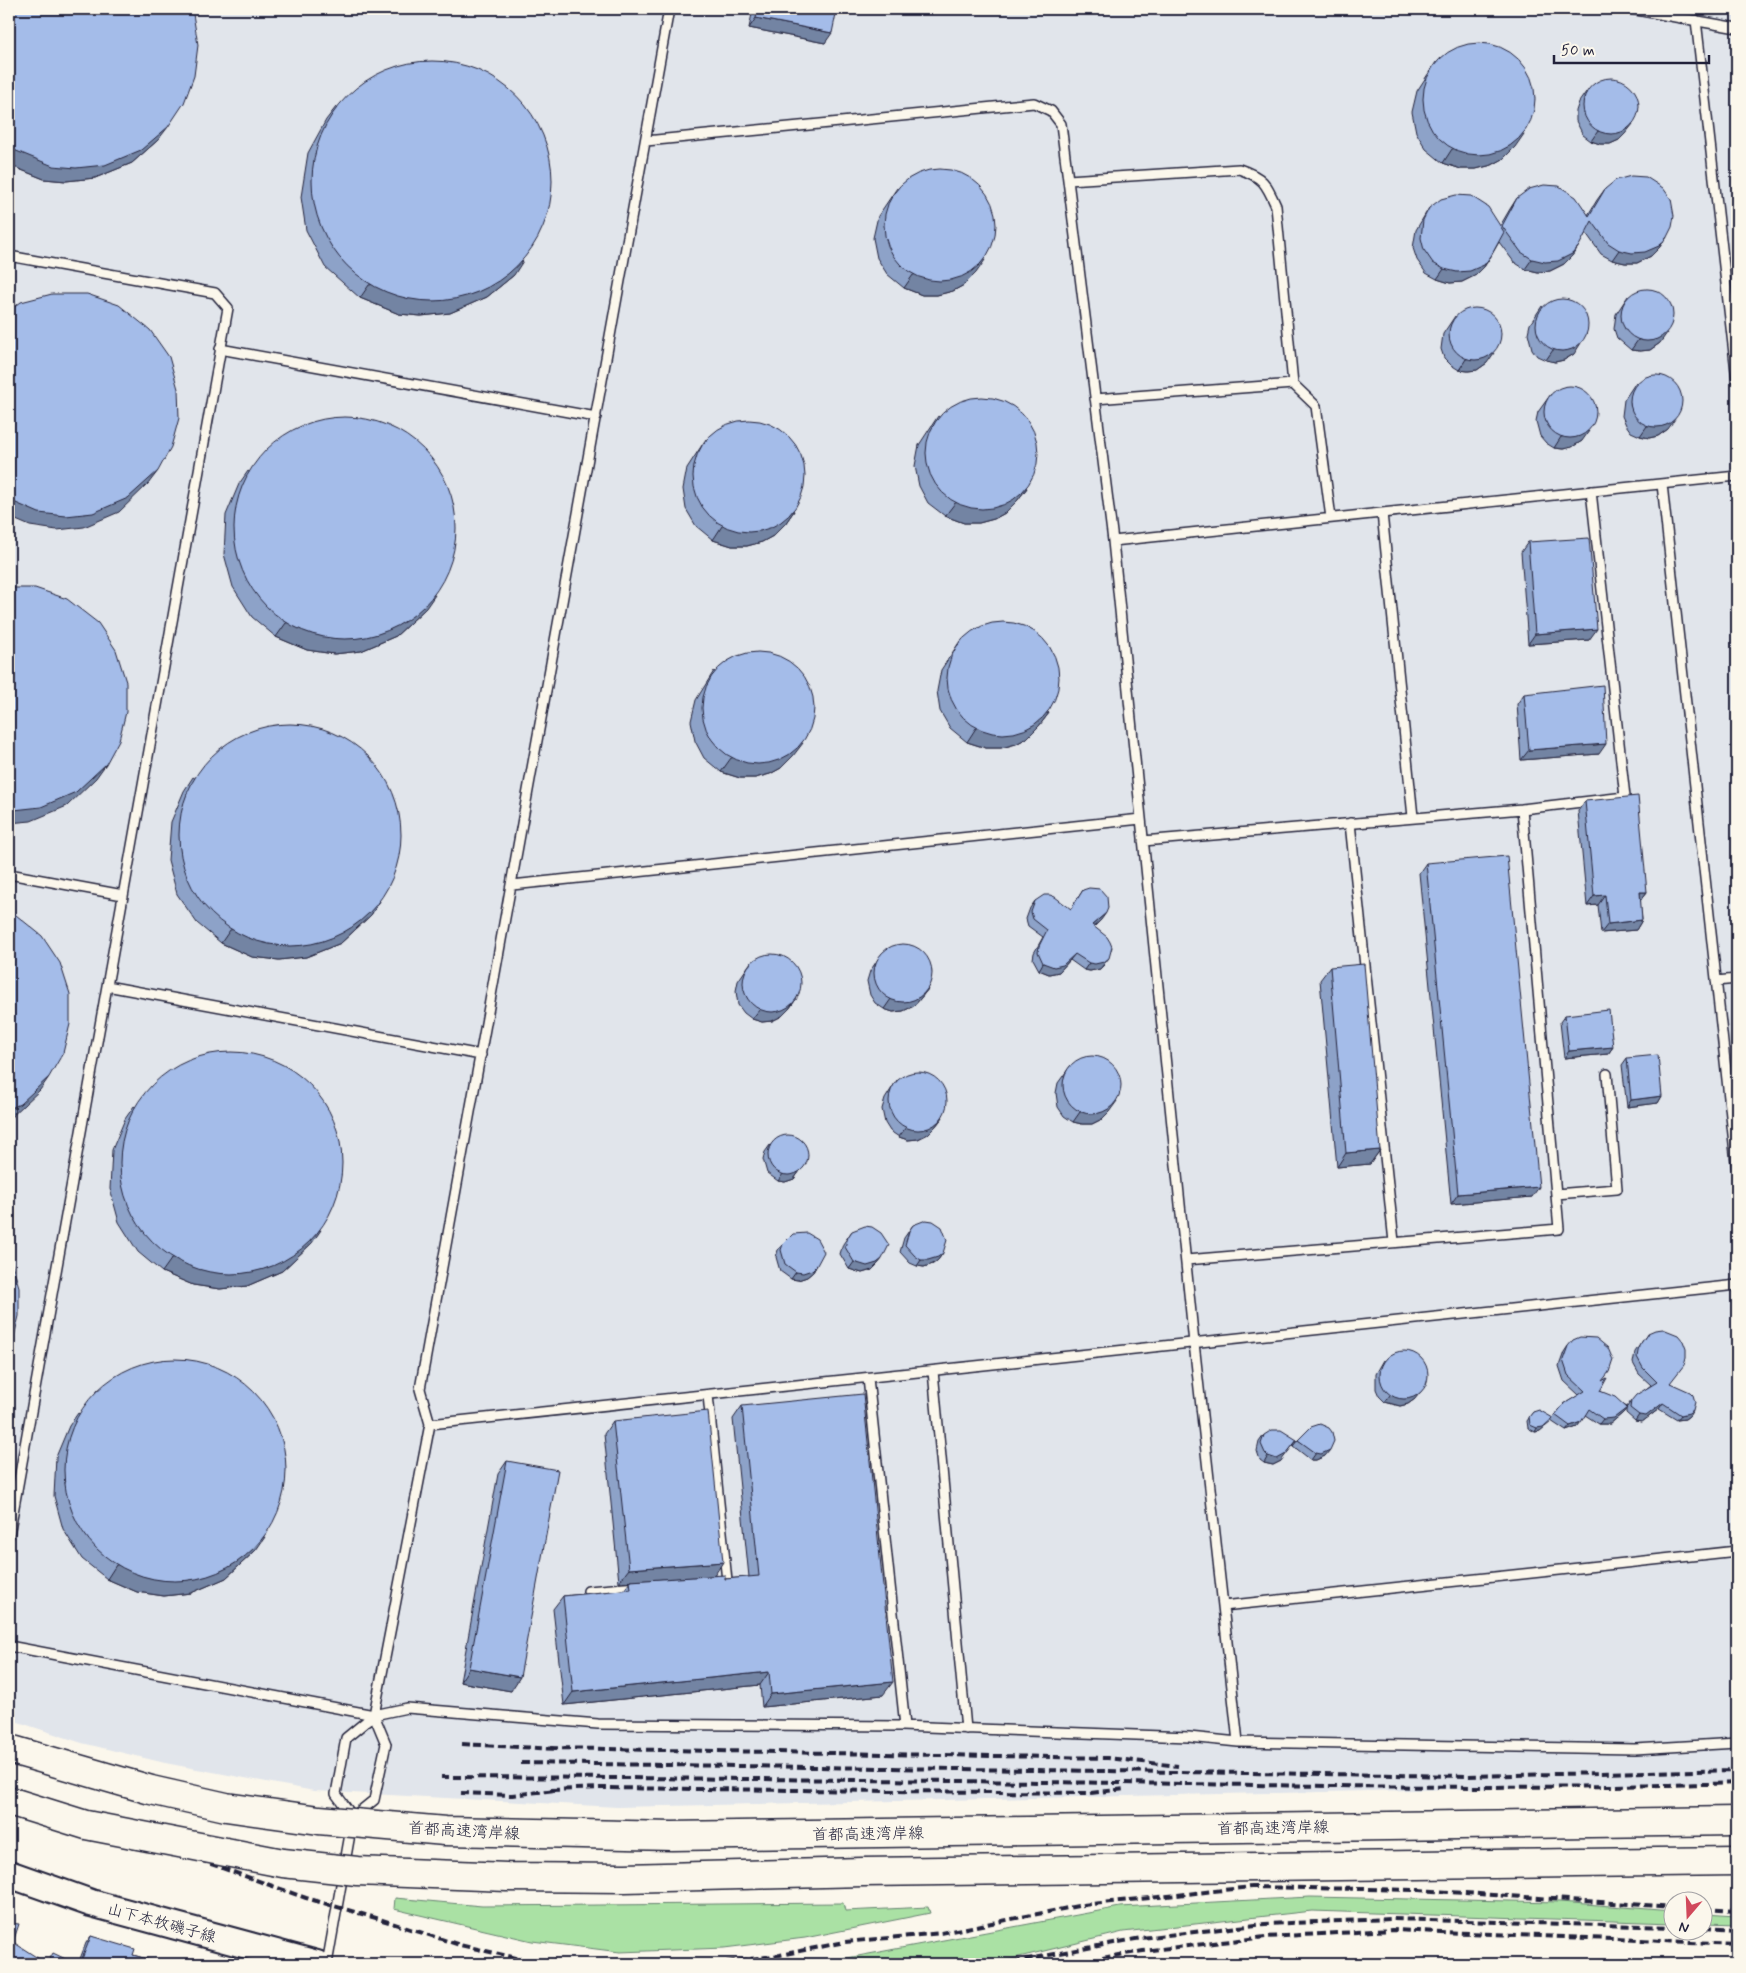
<svg xmlns="http://www.w3.org/2000/svg" width="1746" height="1973" font-family="Mynerve,'Klee One',sans-serif">
	<style>
		.built { fill: #e1e5eb }
		.green { fill: #aae1a4; stroke: #668270 }
		.lines { fill: none; stroke-linecap: round; stroke-linejoin: round }
		.service-casing { stroke: #22223b; stroke-width: 12 }
		.primary-casing { stroke: #22223b; stroke-width: 30 }
		.service { stroke: #fbf7ec; stroke-width: 9 }
		.primary { stroke: #fbf7ec; stroke-width: 26 }
		.rail { stroke: #22223b; stroke-width: 4; stroke-dasharray: 8 4; stroke-linecap: butt }
		.motorway-bridge-casing { stroke: #22223b; stroke-width: 31; stroke-linecap: butt }
		.motorway-bridge { stroke: #fbf7ec; stroke-width: 28 }
		.wall { fill: #8da2c8; stroke: #22223b }
		.shaded-wall { fill: #7384a3; stroke: #22223b }
		.building { fill: #a4bce9; stroke: #22223b }
		.labels { text-anchor: middle; stroke-width: 4; stroke-linejoin: round; paint-order: stroke }
		.street-label { font-size: 16px; fill: #22223b; stroke: #fbf7ec }
	</style>
	<rect width="100%" height="100%" fill="#fbf7ec"/>
	<filter id="ink" filterUnits="userSpaceOnUse"><feTurbulence type="fractalNoise" baseFrequency=".02" numOctaves="2"/><feDisplacementMap in="SourceGraphic" scale="10" xChannelSelector="R" yChannelSelector="G"/><feConvolveMatrix kernelMatrix="1 2 1 2 8 2 1 2 1" color-interpolation-filters="sRGB"/></filter>
	<g filter="url(#ink)">
		<path class="built" d="M9,9H1737V1783L617,1807L314,1791L165,1763L82,1743L9,1719Z"/>
		<path class="green" d="M1310,1897L1560,1902L1673,1911V1923L1312,1911L1123,1932L990,1964H827L842,1959L1120,1907Z
			M395,1898L482,1906L843,1903L845,1911L928,1907L930,1913L805,1938L724,1948L620,1952L532,1941L394,1909Z
			M1704,1914L1737,1916V1925L1704,1924Z"/>
		<g class="lines">
			<defs>
				<path id="service" d="M1631,9L1737,28
					M1696,20L1737,380
					M646,141L1034,103L1051,111L1061,124L1113,541L1194,1343L1238,1742L1635,1749L1737,1743
					M1068,180L1239,169C1263,177 1266,183 1276,206L1293,384L1316,406L1331,518
					M9,256L215,293L228,308L9,1535
					M220,349L596,417
					M1095,399L1293,384
					M1662,484L1737,1171
					M1382,513L1413,817
					M1113,541L1737,476
					M1522,809L1625,797L1591,491
					M1350,823L1394,1242
					M1143,841L1522,809L1559,1229L1186,1260
					M9,874L123,895
					M512,885L1141,819
					M1716,981L1737,979
					M107,986L481,1055
					M1556,1194L1617,1189L1607,1074
					M933,1371L966,1729
					M868,1378L905,1726
					M708,1395L727,1581L717,1582
					M430,1424L420,1389L669,9
					M588,1591L637,1587
					M1223,1606L1737,1551
					M9,1646L374,1715L407,1708L598,1724L901,1726L1189,1737L1238,1742
					M353,1817L336,1794L346,1738L374,1715
					M327,1964L353,1817L374,1800L386,1744L374,1715L430,1424L1737,1285"/>
				<path id="primary" d="M9,1874L91,1903L317,1964"/>
			</defs>
			<use href="#service" class="service-casing"/>
			<use href="#primary" class="primary-casing"/>
			<use href="#service" class="service"/>
			<use href="#primary" class="primary"/>
			<path class="rail" d="M462,1744L557,1749
				M550,1748L1108,1758L1178,1766
				M521,1763L1468,1776L1737,1770
				M441,1777C667,1778 893,1780 1119,1783C1325,1786 1531,1790 1737,1783
				M9,1786L105,1826L306,1898L376,1918L460,1945L521,1959L565,1964
				M551,1790L601,1788L1090,1793L1125,1789
				M461,1793L512,1795L556,1790
				M1704,1909L1737,1911
				M1704,1928L1737,1930
				M715,1964L780,1955L845,1942L941,1933L1083,1905L1252,1887L1419,1890L1674,1907
				M1001,1964L1141,1938L1265,1924L1392,1919L1674,1927
				M1067,1964L1143,1951L1266,1937L1392,1930L1737,1944"/>
			<defs>
				<path id="motorway-bridge" d="M9,1749L151,1790L226,1807L319,1820L445,1831L672,1836L1737,1821
					M9,1801L86,1825L283,1863L357,1871L507,1877L625,1878L863,1872L1737,1861"/>
			</defs>
			<use href="#motorway-bridge" class="motorway-bridge-casing"/>
			<use href="#motorway-bridge" class="motorway-bridge"/>
		</g>
		<path class="wall" d="M9,9L158,140L132,163L95,178L66,181L44,179L9,165Z
			M753,9H837L825,43L749,28Z
			M1436,62L1515,147L1503,159L1492,165L1476,169H1461L1443,163L1426,149L1416,132L1412,112L1417,91Z
			M1586,92L1625,134L1619,140L1610,144H1600L1591,141L1583,135L1576,121V111L1579,102Z
			M336,107L514,275L487,297L450,313L421,316L399,314L360,298L325,267L306,230L301,197L308,153L326,120Z
			M897,188L976,273L964,285L953,291L937,295H922L904,288L887,274L877,258L873,238L878,216Z
			M1605,189L1667,237L1659,248L1651,256L1637,263H1625L1612,260L1601,254L1586,233L1572,256L1564,264L1550,271L1538,272L1525,269L1514,262L1499,242L1491,256L1484,267L1476,275L1462,282L1450,283L1437,279L1426,273L1417,260L1413,248L1416,230L1429,208L1500,226L1510,209L1517,198L1588,215L1597,200Z
			M1628,296L1660,343L1650,350L1640,351L1631,350L1617,338L1614,329L1616,314Z
			M1542,306L1574,354L1564,360L1555,362L1546,360L1537,356L1532,349L1528,333L1530,324Z
			M1455,316L1487,363L1477,370L1468,371L1459,370L1451,365L1444,358L1441,349L1443,334Z
			M1636,382L1668,429L1658,436L1649,438L1640,436L1631,432L1626,425L1622,416L1624,400Z
			M1551,394L1582,441L1572,447L1563,449L1554,448L1546,443L1540,436L1536,421L1538,412Z
			M938,416L1027,488L1017,501L1005,513L994,519L979,523H964L945,516L928,503L919,486L915,466L919,445Z
			M706,439L794,511L785,524L773,536L762,542L747,546H732L713,540L696,526L686,509L683,489L687,468Z
			M248,471L426,608L396,636L361,651L334,654L307,650L276,637L252,617L233,587L224,554L226,515L239,484Z
			M1528,542L1589,640L1528,644L1521,552Z
			M960,641L1049,713L1039,726L1027,738L1016,744L1001,748H986L967,742L950,728L940,711L937,691L941,670Z
			M714,671L793,756L781,768L770,774L755,778H740L721,772L704,758L695,741L691,721L696,700Z
			M1524,694L1599,754L1521,760L1517,704Z
			M193,777L380,901L371,915L341,943L306,957L279,960L252,957L221,943L197,923L177,894L168,860L171,822L184,791Z
			M1585,801L1647,892L1640,901L1642,920L1636,930L1601,933L1598,905L1587,906L1578,811Z
			M1426,863L1532,1197L1451,1204L1419,873Z
			M1083,890L1101,920L1094,927L1104,965L1100,969L1090,971L1084,970L1070,960L1059,972L1049,974L1039,970L1033,959L1034,953L1043,937L1028,926L1026,919L1030,908L1035,901L1071,909Z
			M883,952L928,989L920,999L914,1006L903,1011L893,1012L884,1009L875,1003L870,995L867,981L870,971Z
			M751,962L797,998L789,1009L782,1016L772,1021L762,1022L752,1019L744,1013L738,1005L736,991L738,981Z
			M1330,967L1380,1150L1370,1164L1337,1167L1320,980Z
			M1565,1015L1613,1047L1608,1054L1564,1058L1560,1022Z
			M1627,1058L1662,1096L1658,1103L1627,1107L1622,1065Z
			M1071,1065L1109,1112L1102,1119L1092,1124H1082L1073,1122L1064,1116L1058,1107L1056,1093L1058,1083Z
			M897,1080L943,1117L935,1127L928,1134L918,1139L908,1140L899,1137L890,1131L885,1123L882,1109L885,1099Z
			M134,1106L312,1243L282,1271L247,1286L220,1289L193,1285L162,1272L138,1252L119,1222L110,1189L112,1150L125,1119Z
			M770,1145L802,1168L794,1179L785,1182L778,1181L767,1173L763,1159L765,1152Z
			M913,1225L943,1253L938,1260L933,1264L924,1267L917,1266L910,1263L900,1252L904,1238Z
			M852,1231L882,1259L877,1265L872,1270L862,1273L849,1269L840,1254L843,1244Z
			M783,1244L817,1265L813,1272L807,1277L798,1280L791,1279L780,1271L776,1257L778,1250Z
			M1648,1333L1670,1383L1693,1410L1689,1416L1685,1419L1677,1420L1659,1409L1642,1422L1635,1421L1626,1413V1409L1623,1413L1610,1424H1599L1585,1415L1577,1427L1566,1431L1551,1421L1540,1431L1535,1432L1528,1428L1527,1421L1533,1412L1553,1418L1564,1404L1579,1395L1564,1381L1559,1366L1564,1352L1568,1346L1602,1381L1600,1391L1627,1407L1631,1401L1651,1385L1639,1374L1633,1363L1635,1352Z
			M1384,1360L1415,1399L1408,1404L1400,1406L1385,1402L1379,1396L1376,1389V1374Z
			M742,1406L883,1695L762,1707L760,1685L564,1705L553,1609L563,1596L624,1590L630,1582H619L604,1434L613,1421L714,1575L725,1579L749,1577L733,1419Z
			M78,1413L256,1550L226,1578L191,1593L164,1596L137,1592L107,1579L82,1559L63,1529L54,1496L56,1457L69,1426Z
			M1264,1435L1281,1461L1273,1465L1264,1463L1260,1460L1257,1451L1259,1442Z
			M1298,1440L1325,1456L1316,1460H1311L1293,1446Z
			M507,1461L511,1691L460,1682L498,1474Z
			M91,1936L133,1955L164,1964H78L86,1943Z"/>
		<path class="shaded-wall" d="M756,18L832,33L825,43L749,28Z
			M1633,124L1625,134L1619,140L1610,144H1600L1591,141L1598,131Z
			M168,127L158,140L132,163L95,178L66,181L44,179L9,165V157L14,150Z
			M1524,134L1515,147L1503,159L1492,165L1476,169H1461L1443,163L1452,149Z
			M1667,237L1659,248L1651,256L1637,263H1625L1612,260L1619,250Z
			M1579,246L1572,256L1564,264L1550,271L1538,272L1525,269L1532,259Z
			M1491,256L1484,267L1476,275L1462,282L1450,283L1437,279L1444,269Z
			M985,260L976,273L964,285L953,291L937,295H922L904,288L913,275Z
			M523,261L514,275L487,297L450,313L421,316L399,314L360,298L369,285Z
			M1667,333L1660,343L1650,350L1640,351L1631,350L1638,340Z
			M1581,343L1574,354L1564,360L1555,362L1546,360L1553,350Z
			M1494,353L1487,363L1477,370L1468,371L1459,370L1466,359Z
			M1675,419L1668,429L1658,436L1649,438L1640,436L1647,426Z
			M1589,431L1582,441L1572,447L1563,449L1554,448L1561,437Z
			M158,471L148,484L119,512L84,527L57,530L30,526L9,517V500Z
			M1027,488L1017,501L1005,513L994,519L979,523H964L945,516L955,503Z
			M794,511L785,524L773,536L762,542L747,546H732L713,540L722,526Z
			M435,595L426,608L396,636L361,651L334,654L307,650L276,637L286,623Z
			M1597,629L1589,640L1528,644L1535,634Z
			M1049,713L1039,726L1027,738L1016,744L1001,748H986L967,742L976,728Z
			M803,743L793,756L781,768L770,774L755,778H740L721,772L731,758Z
			M1606,744L1599,754L1521,760L1529,750Z
			M106,764L96,778L67,806L31,821L9,823V809Z
			M1640,892H1647L1640,901Z
			M1605,895L1598,905L1587,906L1594,896Z
			M380,901L371,915L341,943L306,957L279,960L252,957L221,943L230,930Z
			M1106,913L1101,920L1088,932L1092,925Z
			M1642,920L1636,930L1601,933L1608,924Z
			M1075,954L1070,960L1059,972L1049,974L1039,970L1043,963Z
			M1109,958L1100,969L1090,971L1084,970L1089,963Z
			M928,989L920,999L914,1006L903,1011L893,1012L884,1009L891,999Z
			M797,998L789,1009L782,1016L772,1021L762,1022L752,1019L760,1009Z
			M1613,1047L1608,1054L1564,1058L1569,1051Z
			M49,1077L40,1090L9,1119V1109Z
			M1662,1096L1658,1103L1627,1107L1631,1100Z
			M1117,1101L1109,1112L1102,1119L1092,1124H1082L1073,1122L1080,1112Z
			M943,1117L935,1127L928,1134L918,1139L908,1140L899,1137L906,1127Z
			M1380,1150L1370,1164L1337,1167L1346,1153Z
			M807,1161L794,1179L785,1182L778,1181L783,1174Z
			M1539,1187L1532,1197L1451,1204L1458,1194Z
			M321,1230L312,1243L282,1271L247,1286L220,1289L193,1285L162,1272L172,1258Z
			M943,1253L938,1260L933,1264L924,1267L917,1266L921,1260Z
			M882,1259L877,1265L872,1270L862,1273L849,1269L854,1262Z
			M817,1265L813,1272L807,1277L798,1280L791,1279L796,1272Z
			M1425,1386L1415,1399L1408,1404L1400,1406L1385,1402L1390,1395Z
			M1663,1403L1659,1409L1642,1422L1635,1421L1639,1415Z
			M1627,1408L1623,1413L1610,1424H1599L1603,1419Z
			M1693,1410L1689,1416L1685,1419L1677,1420L1681,1415Z
			M1553,1418L1551,1422L1540,1431L1535,1432L1537,1428Z
			M1581,1422L1577,1427L1566,1431L1570,1426Z
			M1297,1440L1281,1461L1273,1465L1264,1463L1268,1456Z
			M1330,1450L1325,1456L1316,1460H1311L1316,1453Z
			M265,1537L256,1550L226,1578L191,1593L164,1596L137,1592L107,1579L116,1565Z
			M723,1562L714,1576L619,1582L629,1569Z
			M469,1668L520,1677L511,1691L460,1682Z
			M769,1672L760,1685L564,1705L573,1692Z
			M893,1682L883,1695L762,1707L771,1694Z"/>
		<path class="building" d="M9,9H191L193,14L198,45L194,76L184,103L168,127L141,150L105,165L76,168L53,166L14,150L9,146Z
			M758,9H837L832,33L756,18Z
			M1423 99a56 56 0 1 1 112 0a56 56 0 1 1-112 0Z
			M312 181a120 120 0 1 1 240 0a120 120 0 1 1-240 0Z
			M1583 106a28 28 0 1 1 56 0a28 28 0 1 1-56 0Z
			M884 225a56 56 0 1 1 112 0a56 56 0 1 1-112 0Z
			M1631,176L1646,177L1663,188L1671,199L1674,216L1672,227L1667,237L1659,246L1645,252L1632,253L1619,250L1608,243L1592,221L1579,246L1572,254L1558,261L1545,262L1532,259L1521,252L1502,226L1517,198L1529,189L1544,185L1559,186L1576,197L1589,216L1605,189L1616,180Z
			M1456,195L1471,196L1488,207L1504,232L1491,256L1484,265L1470,271L1457,272L1444,269L1433,263L1424,250L1421,238L1423,220L1429,208L1441,199Z
			M1621 315a26 26 0 1 1 52 0a26 26 0 1 1-52 0Z
			M52,294H87L119,305L150,330L169,357L178,389L179,418L171,447L158,471L128,498L93,513L66,516L39,513L9,500V311L21,302Z
			M1536 325a26 26 0 1 1 52 0a26 26 0 1 1-52 0Z
			M1449 334a26 26 0 1 1 52 0a26 26 0 1 1-52 0Z
			M1630 401a26 26 0 1 1 52 0a26 26 0 1 1-52 0Z
			M1544 412a26 26 0 1 1 52 0a26 26 0 1 1-52 0Z
			M926 453a56 56 0 1 1 112 0a56 56 0 1 1-112 0Z
			M234 528a111 111 0 1 1 222 0a111 111 0 1 1-222 0Z
			M693 476a56 56 0 1 1 112 0a56 56 0 1 1-112 0Z
			M1589,538L1597,629L1535,634L1528,542Z
			M9,588H35L67,599L98,623L116,650L126,682V712L119,740L106,764L76,792L41,807L14,810L9,809Z
			M947 678a56 56 0 1 1 112 0a56 56 0 1 1-112 0Z
			M702 708a56 56 0 1 1 112 0a56 56 0 1 1-112 0Z
			M1603,685L1606,744L1529,750L1524,694Z
			M179 835a111 111 0 1 1 222 0a111 111 0 1 1-222 0Z
			M1638,796L1647,892H1640L1642,920L1608,924L1605,895L1594,896L1585,801Z
			M1507,856L1539,1187L1458,1194L1426,863Z
			M1089,888L1100,889L1107,897L1108,908L1106,913L1092,925L1107,937L1110,942L1112,947L1109,958L1104,962L1095,964L1089,963L1075,954L1063,965L1054,967L1043,963L1038,952L1039,946L1047,930L1033,919L1031,912L1035,901L1044,895H1050L1055,897L1071,909L1083,890Z
			M9,911H11L42,936L60,963L70,994V1024L63,1053L49,1077L20,1104L9,1109Z
			M874 973a29 29 0 1 1 58 0a29 29 0 1 1-58 0Z
			M743 983a29 29 0 1 1 58 0a29 29 0 1 1-58 0Z
			M1364,964L1380,1150L1346,1153L1330,967Z
			M1609,1010L1613,1047L1569,1051L1565,1015Z
			M120 1163a111 111 0 1 1 222 0a111 111 0 1 1-222 0Z
			M1658,1055L1662,1096L1631,1100L1627,1058Z
			M1063 1085a29 29 0 1 1 58 0a29 29 0 1 1-58 0Z
			M889 1101a29 29 0 1 1 58 0a29 29 0 1 1-58 0Z
			M768 1155a20 20 0 1 1 40 0a20 20 0 1 1-40 0Z
			M926,1220L933,1221L942,1227L947,1240L943,1253L938,1257L928,1260H921L915,1256L905,1245L909,1231L913,1225Z
			M865,1226L872,1227L881,1233L889,1245L882,1259L877,1263L867,1266L854,1262L845,1247L848,1237L852,1231Z
			M807,1233L817,1239L824,1252L817,1265L812,1270L803,1273L796,1272L785,1264L781,1250L783,1244L793,1234Z
			M9,1254L19,1287V1316L12,1345L9,1350Z
			M1663,1329L1678,1335L1683,1341L1686,1349V1357L1684,1365L1670,1383L1690,1392L1693,1395L1695,1402L1693,1410L1689,1413L1681,1415L1663,1403L1646,1416L1639,1415L1630,1408L1631,1401L1636,1395L1657,1382L1643,1368L1637,1357L1639,1346L1648,1333L1655,1330Z
			M1580,1337L1596,1338L1608,1348L1613,1360L1609,1372L1602,1381L1607,1378L1600,1391L1615,1397L1627,1408L1614,1418L1603,1419L1589,1409L1581,1422L1570,1426L1555,1415L1564,1404L1585,1391L1568,1375L1563,1360L1568,1346L1573,1340Z
			M1380 1375a24 24 0 1 1 48 0a24 24 0 1 1-48 0Z
			M64 1470a111 111 0 1 1 222 0a111 111 0 1 1-222 0Z
			M863,1394L893,1682L771,1694L769,1672L573,1692L563,1596L631,1589L630,1581L725,1575V1579L759,1576L742,1406Z
			M1539,1410L1553,1418L1543,1427L1537,1428L1530,1425L1529,1417L1533,1412Z
			M708,1411L723,1562L629,1569L613,1421Z
			M1320,1424L1329,1428L1332,1432L1334,1441L1330,1450L1321,1454L1316,1453L1298,1440L1311,1427Z
			M1272,1430H1281L1297,1440L1286,1454L1277,1459L1268,1456L1265,1453L1261,1444L1264,1435Z
			M507,1461L558,1470L520,1677L469,1668Z
			M9,1923L19,1924L13,1942L47,1964L53,1953L76,1964H9Z
			M91,1936L135,1949L133,1955L164,1964H80Z
			M1356,1961L1596,1962L1618,1964H1331Z"/>
	</g>
	<g class="labels">
		<g class="street-label">
			<text transform="translate(1273 1827) rotate(-1)" y="6">首都高速湾岸線</text>
			<text transform="translate(464 1830) rotate(3)" y="6">首都高速湾岸線</text>
			<text transform="translate(868 1833) rotate(-1)" y="6">首都高速湾岸線</text>
			<text transform="translate(162 1922) rotate(15)" y="6">山下本牧磯子線</text>
		</g>
	</g>
	<rect width="1746" height="1973" fill="none" stroke="#fbf7ec" stroke-width="30"/>
	<rect x="15" y="15" width="1716" height="1943" fill="none" stroke="#22223b" stroke-width="2" filter="url(#ink)"/>
	<g transform="translate(1688 1916) rotate(199)"><circle r="24" fill="#fbf7ec" stroke="#a4a2a5"/>
	<path d="M0-4L9 19L0 12L-9 19Z" fill="#d1495b"/>
	<text y="-8" font-size="14" font-weight="bold" text-anchor="middle" fill="#22223b">N</text>
	</g>
	<path d="M1554 55v8h155v-8" fill="none" stroke="#22223b" stroke-width="2.5"/>
	<text x="1561" y="55" font-size="15" fill="#22223b" stroke="#fbf7ec" stroke-width="4" paint-order="stroke">50 m</text>
</svg>
